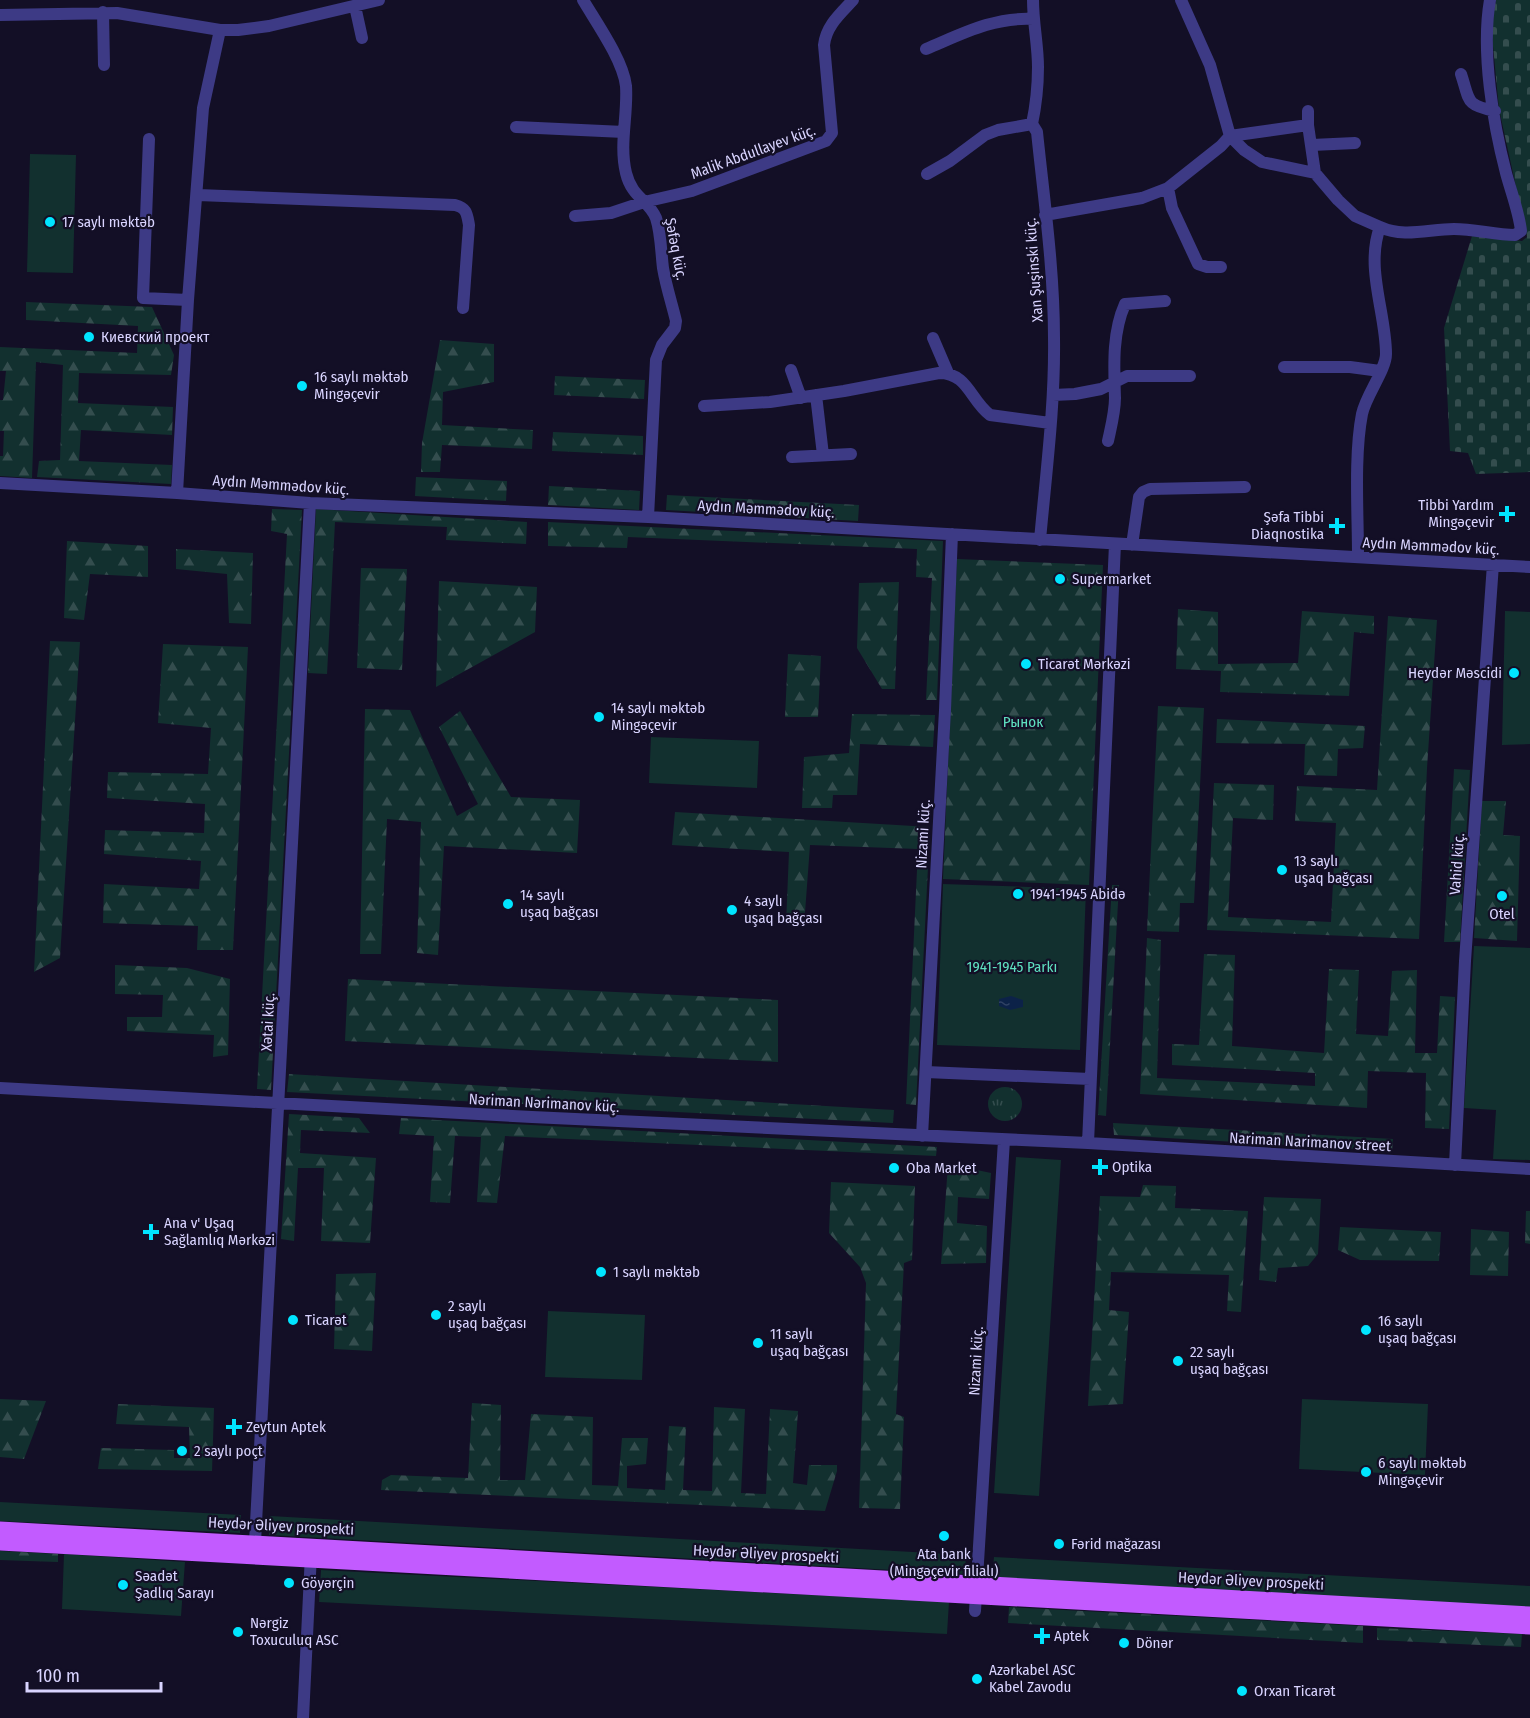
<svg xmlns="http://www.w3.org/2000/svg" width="1530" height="1718" font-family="'Fira Sans Condensed',sans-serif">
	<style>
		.grass { fill: url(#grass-tufts) }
		.forest { fill: url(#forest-firs) }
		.cemetery { fill: url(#cemetery-stones) }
		.park { fill: #12302f }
		.water { fill: url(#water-ripples) }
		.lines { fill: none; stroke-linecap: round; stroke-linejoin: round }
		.minor { stroke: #3d3a85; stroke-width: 12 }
		.major { stroke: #c25bff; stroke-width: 15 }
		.poi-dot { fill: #00e5ff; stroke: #130f26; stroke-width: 2 }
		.labels { text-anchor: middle; stroke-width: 4.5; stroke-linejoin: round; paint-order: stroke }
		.street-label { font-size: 15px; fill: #d9d4ff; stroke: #130f26 }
		.poi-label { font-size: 15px; fill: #d9d4ff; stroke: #130f26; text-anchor: start }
		.park-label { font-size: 15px; fill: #5fe0c0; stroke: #130f26 }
	</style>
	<defs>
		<pattern id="grass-tufts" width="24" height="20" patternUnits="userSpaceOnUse" patternTransform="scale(1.5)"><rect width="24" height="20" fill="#12302f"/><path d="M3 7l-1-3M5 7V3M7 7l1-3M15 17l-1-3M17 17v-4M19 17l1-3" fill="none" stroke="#344d4e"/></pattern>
		<pattern id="forest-firs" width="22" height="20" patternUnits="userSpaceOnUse" patternTransform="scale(1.5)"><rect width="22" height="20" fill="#12302f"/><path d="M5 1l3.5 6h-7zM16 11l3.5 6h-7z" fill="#344d4e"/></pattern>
		<pattern id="cemetery-stones" width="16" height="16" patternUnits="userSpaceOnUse" patternTransform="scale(1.5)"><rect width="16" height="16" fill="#12302f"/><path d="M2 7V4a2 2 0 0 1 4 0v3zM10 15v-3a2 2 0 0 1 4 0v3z" fill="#344d4e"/></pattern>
		<pattern id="water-ripples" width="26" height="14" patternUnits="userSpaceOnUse" patternTransform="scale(1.5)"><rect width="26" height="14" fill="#0c2248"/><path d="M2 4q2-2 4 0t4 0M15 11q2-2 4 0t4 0" fill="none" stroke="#2f4163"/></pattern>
	</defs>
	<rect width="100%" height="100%" fill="#130f26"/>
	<path class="grass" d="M988 1104a17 17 0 1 1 34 0a17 17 0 1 1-34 0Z"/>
	<path class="forest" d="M26,302L152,307L174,355L171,375L79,373L78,403L173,407L172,435L81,430L79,461L172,465L171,484L37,477L39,461L60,460L63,365L36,362L32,478L0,476V456H3L4,431H0V400H3L6,371H0V347L137,353L138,326L26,320Z
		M440,340L494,344V382L443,392L442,425L533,430L532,449L442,445L440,472H421L422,443Z
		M555,376L645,380L644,399L554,395Z
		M553,432L643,436V455L552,451Z
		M416,477L507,481L506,501L415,496Z
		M549,486L640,491L639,510L548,505Z
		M667,495L859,505L858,521L666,510Z
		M272,509L302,510L271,1090L257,1089L287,534L271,531Z
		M316,509L527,522L526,544L446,540L447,527L335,522L327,674L308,673Z
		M548,522L943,541L937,700H926L932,578L916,577L917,549L628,537L627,548L548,546Z
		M67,541L148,546V577L90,574L84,620L64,618Z
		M176,549L253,553L251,624L229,623L227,574L176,569Z
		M957,559L1103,565L1089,885L943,879Z
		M361,568L407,569L402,670L357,668Z
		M439,581L537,587L535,632L436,687Z
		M899,582L895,689H882L857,648L859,583Z
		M1178,609L1218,612V664L1298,663L1302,611L1374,616V634L1354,632L1349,696L1220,692L1221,671L1176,669Z
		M1388,616L1437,620L1427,768L1419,939L1207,930L1214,783L1274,785L1273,820L1233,818L1228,917L1331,922L1336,823L1295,821L1297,786L1377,790Z
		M50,641L80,642L60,958L34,972Z
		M163,644L248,647L233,950H197L198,926L103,923L104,884L199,889L201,861L104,854L105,830L204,833L205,804L107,798L108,772L208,774L211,728L158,723Z
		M788,654L821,656L818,717H785Z
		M1158,706L1204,708L1194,903H1180L1179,932L1147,931Z
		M365,709L410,710L457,816L478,804L439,727L460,711L511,797L580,800L577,853L444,846L438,955L417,953L421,822L387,819L381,954H360Z
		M852,714L935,715L933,747L860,744L857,795H833L832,808H802L804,757L849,753Z
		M1217,719L1365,726L1363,748L1338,749L1337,776L1304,775L1305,744L1216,743Z
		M1454,769L1470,770L1460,942H1444Z
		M1482,801H1506L1503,835L1520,836L1517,941L1474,938Z
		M675,812L930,827L916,1105L906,1104L918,849L810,845L804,926L786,925L789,852L672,845Z
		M1112,885H1119L1106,1116L1098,1115Z
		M1147,938L1161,940L1157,1078L1315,1086V1073L1172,1065V1044L1199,1045L1204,954L1235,955L1232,1046L1324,1053L1329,969L1359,970L1356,1034L1388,1036L1392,971L1417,970L1415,1053H1437L1440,996L1455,997L1449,1129L1425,1128L1426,1073L1368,1071L1367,1108L1140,1094Z
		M115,965L187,968L230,979L228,1055L213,1057L214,1035L127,1031V1017H162L163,995L115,994Z
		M348,979L778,1000V1062L345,1041Z
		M289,1074L894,1110L893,1123L287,1092Z
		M289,1114L359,1118L370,1133L301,1130L300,1153L376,1158L370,1243L321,1241L324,1168H298L294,1241L281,1239Z
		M401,1118L937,1147L936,1156L505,1136L497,1203L477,1202L481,1137L455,1136L450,1203L430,1202L434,1136L399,1134Z
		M1113,1123L1393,1139L1392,1151L1114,1135Z
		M948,1164L991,1173L989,1199L958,1197L957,1223L987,1226L986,1263L941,1264Z
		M831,1182L915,1186L912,1260L904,1263L896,1414L904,1417L900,1509L859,1508L866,1283L860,1267L829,1233Z
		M1143,1185L1176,1186L1175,1208L1248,1211L1241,1312L1227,1311L1229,1275L1111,1272L1109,1310L1129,1312L1123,1404L1088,1406L1100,1196L1140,1197Z
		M1264,1197L1321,1199L1318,1254L1308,1266L1278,1268L1276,1282L1259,1280Z
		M1526,1211H1530V1244L1525,1243Z
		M1340,1227L1441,1232L1439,1261L1360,1260L1338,1250Z
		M1471,1229L1509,1232L1508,1276L1470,1275Z
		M376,1273L372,1351L334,1349L336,1274Z
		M0,1399L46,1401L24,1459L0,1457Z
		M472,1403L501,1405L500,1480H525L531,1414L593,1417L592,1485L618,1486L622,1438H648L646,1464L627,1466V1488L665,1490L669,1426L686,1427L683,1490L712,1491L714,1407L745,1409L741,1493L766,1494L770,1409L798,1411L793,1483L807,1485L809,1465H837V1471L825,1511L381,1490L382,1480L391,1475L468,1478Z
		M118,1404L214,1408L212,1471L98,1469L101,1448L174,1450V1458H190L189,1427L116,1424Z
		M0,1551L58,1554V1562L0,1560Z
		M1009,1607L1363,1626V1643L1008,1623Z
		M1377,1628L1522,1634L1521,1647L1377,1640Z"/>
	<path class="cemetery" d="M1496,0H1530V472L1476,474L1468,453L1450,451L1444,328L1472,236L1522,241L1527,237L1499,109L1491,25Z"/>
	<path class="park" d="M30,154L76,155L73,273L27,272Z
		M1505,611L1530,612V744L1502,745Z
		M651,737L759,741L757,788L649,783Z
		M943,884L1086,889L1080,1050L937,1045Z
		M1474,946L1530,948V1160L1493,1159L1496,1110L1464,1108Z
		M1016,1157L1061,1160L1039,1496L994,1493Z
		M548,1311L645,1315L642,1380L545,1377Z
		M1302,1399L1428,1404L1425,1475L1299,1469Z
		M0,1502L241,1515L240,1533L0,1521Z
		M270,1516L966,1555L965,1574L269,1535Z
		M64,1554L185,1562L181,1616L62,1609Z
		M994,1557L1530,1586V1608L992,1579Z
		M321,1570L949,1602L947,1634L319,1602Z"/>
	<path class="water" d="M1011,996L1023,1000V1007L1010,1010L999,1006V999Z"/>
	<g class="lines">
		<path class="minor" d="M583,0C596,22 623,60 626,86C628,115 619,144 626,173C632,198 649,200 656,218C661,233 661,252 663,268C666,286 672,304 676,321L675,328L662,345L656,360L648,517
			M1033,0C1033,23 1038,45 1038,67C1038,86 1036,105 1032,124L1037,132C1044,200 1054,269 1054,338C1055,405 1046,473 1040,540
			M1181,0L1210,65L1230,136L1244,150L1262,162L1315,173L1338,200L1355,216L1380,227
			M355,6L362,38
			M103,12L104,65
			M0,15L117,13L220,30H238L269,26L379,0
			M926,49C962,34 993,17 1033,19
			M1461,74C1470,101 1465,105 1495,111
			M1308,111V125L1315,173
			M516,127L624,132
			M149,139L143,298L188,300
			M1312,145L1355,143
			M927,174L950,161L985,135L998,130L1032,124
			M1168,188L1172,208L1198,264L1207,267H1221
			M198,195L455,205C467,208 467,214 469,225L463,308
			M1045,215L1142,198L1168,188L1221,146L1230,136L1308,125
			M575,216L611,213L644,202L692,191L826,141L832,133L824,45C826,26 840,14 853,0
			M933,338L948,373
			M1284,367H1350L1380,371
			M791,370L801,398
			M816,395L823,455
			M1053,395L1075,394L1101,389L1127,376H1190
			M704,406L770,402L844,391L939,373C968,373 970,400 990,415L1050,423
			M1108,441C1111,427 1115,412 1115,398C1114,367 1112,333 1125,304L1165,301
			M792,457L851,454
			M0,483L177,493L310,503L648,517L1530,567
			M177,493L188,300L203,108L220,30
			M1132,545L1139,497L1143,492L1150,489L1245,487
			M1358,556C1358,513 1354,455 1362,414C1366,395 1386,370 1386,354C1386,313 1365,268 1380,227C1404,238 1429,229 1454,229C1475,229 1495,235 1515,235L1521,231C1519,212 1511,192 1506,173C1493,123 1481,51 1490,0
			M926,1072L1090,1079
			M0,1088L532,1117L1088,1143L1530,1169
			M922,1136L945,710L952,534
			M1088,1143L1115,544
			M1455,1165L1465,961L1493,564
			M255,1542L310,503
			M975,1611L1004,1140
			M303,1718L311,1554"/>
		<path class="major" d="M0,1529L1530,1614
			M0,1543L1530,1627"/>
	</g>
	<g class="poi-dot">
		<circle cx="50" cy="222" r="6"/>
		<circle cx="89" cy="337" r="6"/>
		<circle cx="302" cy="386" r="6"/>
		<path d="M1504 505h6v6h6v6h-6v6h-6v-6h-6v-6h6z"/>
		<path d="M1334 517h6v6h6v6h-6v6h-6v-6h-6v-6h6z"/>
		<circle cx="1060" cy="579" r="6"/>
		<circle cx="1026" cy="664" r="6"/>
		<circle cx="1514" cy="673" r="6"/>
		<circle cx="599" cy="717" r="6"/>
		<circle cx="1282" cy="870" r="6"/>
		<circle cx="1018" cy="894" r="6"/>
		<circle cx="1502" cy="896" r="6"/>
		<circle cx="508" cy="904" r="6"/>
		<circle cx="732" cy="910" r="6"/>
		<path d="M1097 1158h6v6h6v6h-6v6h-6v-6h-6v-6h6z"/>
		<circle cx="894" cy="1168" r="6"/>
		<path d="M148 1223h6v6h6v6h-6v6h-6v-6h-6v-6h6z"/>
		<circle cx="601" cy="1272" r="6"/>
		<circle cx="436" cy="1315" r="6"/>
		<circle cx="293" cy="1320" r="6"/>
		<circle cx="1366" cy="1330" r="6"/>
		<circle cx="758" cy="1343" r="6"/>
		<circle cx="1178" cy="1361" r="6"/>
		<path d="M231 1418h6v6h6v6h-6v6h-6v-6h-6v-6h6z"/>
		<circle cx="182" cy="1451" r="6"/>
		<circle cx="1366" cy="1472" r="6"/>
		<circle cx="944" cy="1536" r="6"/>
		<circle cx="1059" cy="1544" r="6"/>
		<circle cx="289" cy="1583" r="6"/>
		<circle cx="123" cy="1585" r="6"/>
		<circle cx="238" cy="1632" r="6"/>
		<path d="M1039 1627h6v6h6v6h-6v6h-6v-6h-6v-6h6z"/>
		<circle cx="1124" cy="1643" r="6"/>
		<circle cx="977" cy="1679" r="6"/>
		<circle cx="1242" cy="1691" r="6"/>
	</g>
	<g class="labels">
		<g class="street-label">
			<text transform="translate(753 152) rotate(-20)" y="5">Malik Abdullayev küç.</text>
			<text transform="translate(676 249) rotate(79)" y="5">Şəfəq küç.</text>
			<text transform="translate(1034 270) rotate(-94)" y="5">Xan Şuşinski küç.</text>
			<text transform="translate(281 485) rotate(4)" y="5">Aydın Məmmədov küç.</text>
			<text transform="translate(766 509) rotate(3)" y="5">Aydın Məmmədov küç.</text>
			<text transform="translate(1431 546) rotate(3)" y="5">Aydın Məmmədov küç.</text>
			<text transform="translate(923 834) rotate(-87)" y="5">Nizami küç.</text>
			<text transform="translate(1457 864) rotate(-86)" y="5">Vahid küç.</text>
			<text transform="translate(268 1022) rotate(-87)" y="5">Xətai küç.</text>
			<text transform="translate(544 1103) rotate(3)" y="5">Nəriman Nərimanov küç.</text>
			<text transform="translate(1310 1142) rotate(3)" y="5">Nariman Narimanov street</text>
			<text transform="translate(976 1361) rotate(-87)" y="5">Nizami küç.</text>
			<text transform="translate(281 1526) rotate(3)" y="5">Heydər Əliyev prospekti</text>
			<text transform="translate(766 1554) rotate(3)" y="5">Heydər Əliyev prospekti</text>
			<text transform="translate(1251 1581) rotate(3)" y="5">Heydər Əliyev prospekti</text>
		</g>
		<g class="poi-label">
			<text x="62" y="227">17 saylı məktəb</text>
			<text x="101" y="342">Киевский проект</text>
			<text x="314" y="382">16 saylı məktəb<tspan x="314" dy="17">Mingəçevir</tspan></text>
			<text x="1494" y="510" text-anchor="end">Tibbi Yardım<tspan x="1494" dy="17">Mingəçevir</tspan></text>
			<text x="1324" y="522" text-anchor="end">Şəfa Tibbi<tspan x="1324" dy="17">Diaqnostika</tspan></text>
			<text x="1072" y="584">Supermarket</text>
			<text x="1038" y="669">Ticarət Mərkəzi</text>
			<text x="1502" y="678" text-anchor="end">Heydər Məscidi</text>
			<text x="611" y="713">14 saylı məktəb<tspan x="611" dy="17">Mingəçevir</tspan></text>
			<text x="1294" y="866">13 saylı<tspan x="1294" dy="17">uşaq bağçası</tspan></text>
			<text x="1030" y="899">1941-1945 Abidə</text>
			<text x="520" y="900">14 saylı<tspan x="520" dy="17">uşaq bağçası</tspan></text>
			<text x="744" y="906">4 saylı<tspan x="744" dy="17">uşaq bağçası</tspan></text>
			<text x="1502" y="919" text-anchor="middle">Otel</text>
			<text x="1112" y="1172">Optika</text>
			<text x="906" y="1173">Oba Market</text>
			<text x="164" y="1228">Ana v' Uşaq<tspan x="164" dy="17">Sağlamlıq Mərkəzi</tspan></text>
			<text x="613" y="1277">1 saylı məktəb</text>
			<text x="448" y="1311">2 saylı<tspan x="448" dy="17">uşaq bağçası</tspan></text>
			<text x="305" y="1325">Ticarət</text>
			<text x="1378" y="1326">16 saylı<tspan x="1378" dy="17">uşaq bağçası</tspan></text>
			<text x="770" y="1339">11 saylı<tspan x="770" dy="17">uşaq bağçası</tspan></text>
			<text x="1190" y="1357">22 saylı<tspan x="1190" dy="17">uşaq bağçası</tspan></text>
			<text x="246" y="1432">Zeytun Aptek</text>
			<text x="194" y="1456">2 saylı poçt</text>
			<text x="1378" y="1468">6 saylı məktəb<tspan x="1378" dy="17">Mingəçevir</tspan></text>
			<text x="1071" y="1549">Fərid mağazası</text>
			<text x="944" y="1559" text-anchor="middle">Ata bank<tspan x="944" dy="17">(Mingəçevir filialı)</tspan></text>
			<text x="135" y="1581">Səadət<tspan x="135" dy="17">Şadlıq Sarayı</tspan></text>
			<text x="301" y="1588">Göyərçin</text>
			<text x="250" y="1628">Nərgiz<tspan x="250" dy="17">Toxuculuq ASC</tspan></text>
			<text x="1054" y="1641">Aptek</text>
			<text x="1136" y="1648">Dönər</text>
			<text x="989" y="1675">Azərkabel ASC<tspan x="989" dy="17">Kabel Zavodu</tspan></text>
			<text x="1254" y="1696">Orxan Ticarət</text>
		</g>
		<g class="park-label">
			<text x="1023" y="727">Рынок</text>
			<text x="1012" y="972">1941-1945 Parkı</text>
		</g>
	</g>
	<path d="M27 1682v9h134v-9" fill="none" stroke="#d9d4ff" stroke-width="3"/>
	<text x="36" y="1682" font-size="18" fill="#d9d4ff" stroke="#130f26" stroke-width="4.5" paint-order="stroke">100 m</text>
</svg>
